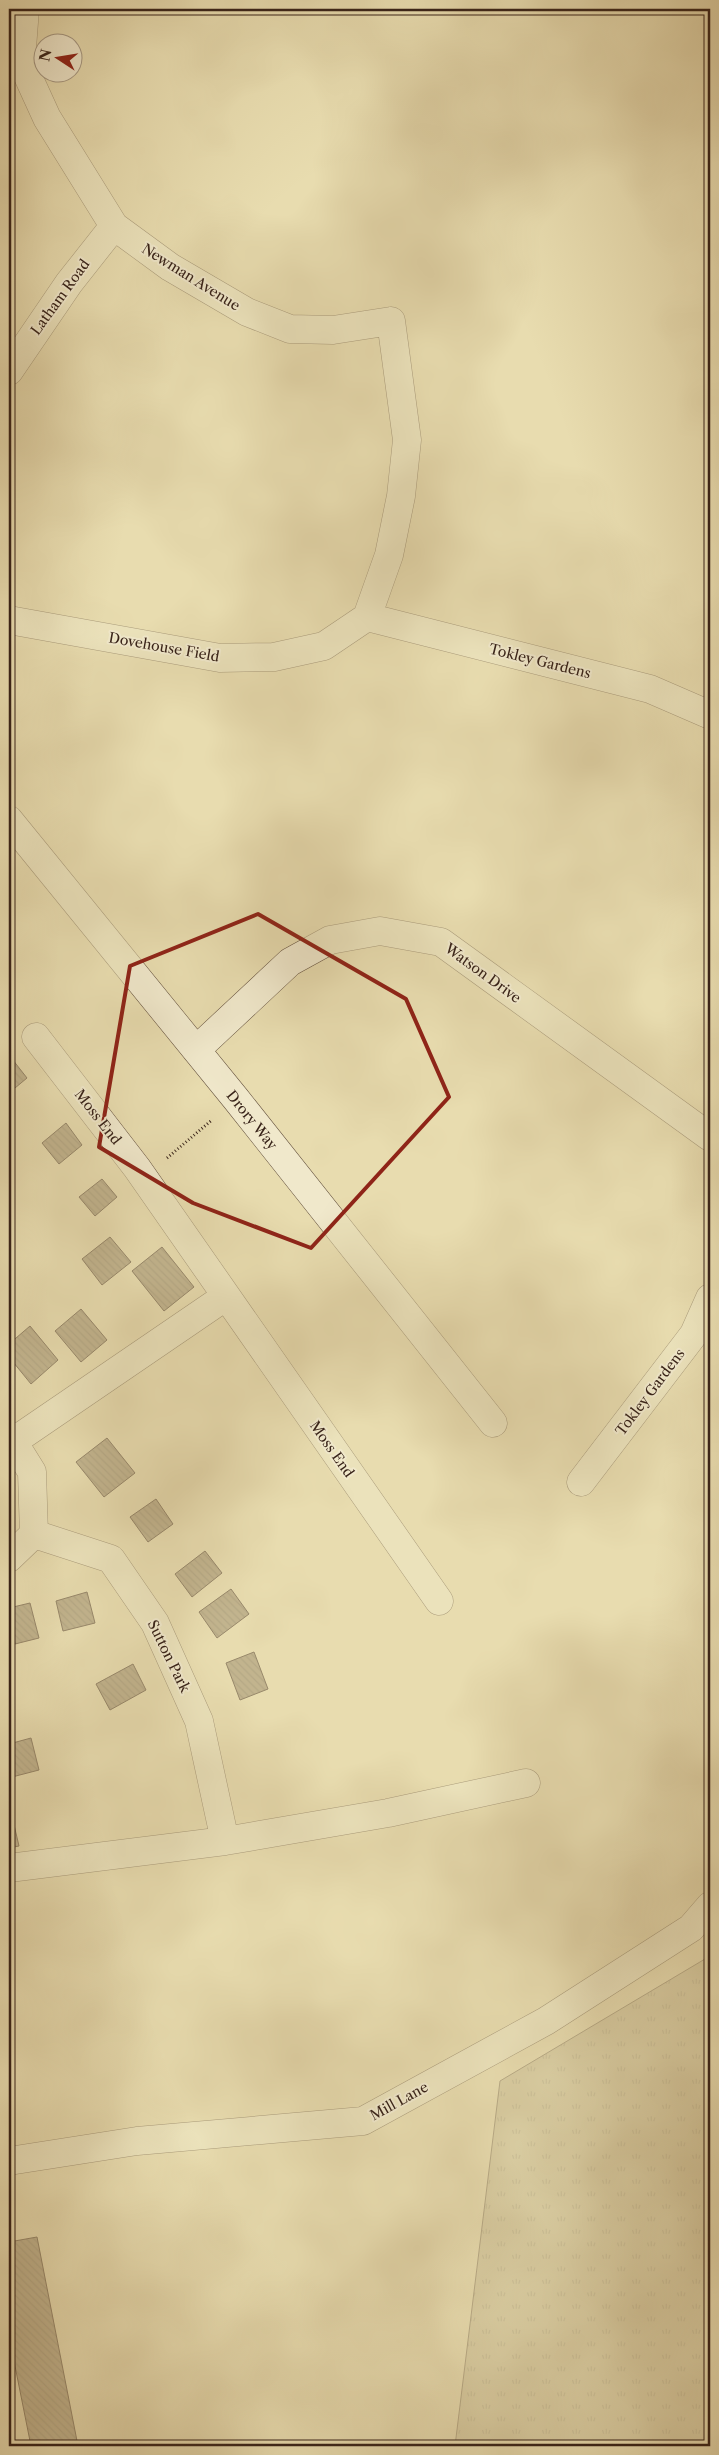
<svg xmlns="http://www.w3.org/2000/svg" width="719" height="2455" font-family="'Libre Caslon Text',serif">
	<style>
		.grass { fill: url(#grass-tufts); stroke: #817058 }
		.building { fill: url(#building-back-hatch); stroke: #382319 }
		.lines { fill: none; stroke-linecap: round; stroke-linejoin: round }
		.minor-casing { stroke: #64513e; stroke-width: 29 }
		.path { stroke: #382319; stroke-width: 3; stroke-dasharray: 1 2.5; stroke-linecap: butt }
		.minor { stroke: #f0e8cb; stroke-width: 28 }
		.marked { fill: none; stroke: #8f2418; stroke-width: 4; stroke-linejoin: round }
		.labels { text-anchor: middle; stroke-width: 4; stroke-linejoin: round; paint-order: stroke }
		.street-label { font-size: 14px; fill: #382319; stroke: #f0e8cb }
	</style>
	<defs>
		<pattern id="grass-tufts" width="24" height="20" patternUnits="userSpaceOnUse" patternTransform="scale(1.25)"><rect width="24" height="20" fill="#cabd96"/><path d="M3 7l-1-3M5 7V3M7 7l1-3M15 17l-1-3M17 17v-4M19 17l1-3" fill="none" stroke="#aea281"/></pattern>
		<pattern id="building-back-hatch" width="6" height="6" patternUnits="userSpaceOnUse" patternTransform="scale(1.25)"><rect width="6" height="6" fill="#948367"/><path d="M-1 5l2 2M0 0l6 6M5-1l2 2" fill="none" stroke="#7a6b54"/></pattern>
	</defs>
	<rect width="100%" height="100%" fill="#e8dcaf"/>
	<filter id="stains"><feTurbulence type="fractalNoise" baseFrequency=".004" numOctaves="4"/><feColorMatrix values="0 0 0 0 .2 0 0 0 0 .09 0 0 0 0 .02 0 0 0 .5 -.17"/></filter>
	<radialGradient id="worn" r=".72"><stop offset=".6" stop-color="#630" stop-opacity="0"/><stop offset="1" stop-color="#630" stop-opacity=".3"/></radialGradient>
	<path class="grass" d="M710,1956V2446H455L500,2081Z"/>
	<path class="building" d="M9,1055L27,1078L9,1093Z
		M66,1123L82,1145L59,1164L42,1143Z
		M102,1179L117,1197L95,1216L79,1197Z
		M110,1237L131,1262L102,1285L82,1259Z
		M162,1247L194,1287L164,1311L132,1271Z
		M81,1309L107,1340L81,1362L55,1331Z
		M30,1326L58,1360L31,1384L9,1357V1344Z
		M107,1438L135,1473L104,1497L76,1462Z
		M156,1499L173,1524L148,1542L130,1517Z
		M205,1551L222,1573L192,1597L175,1574Z
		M231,1589L249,1614L217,1638L199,1612Z
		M87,1592L95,1623L63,1631L56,1601Z
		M30,1603L39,1638L15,1644L9,1621V1608Z
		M254,1652L268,1689L240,1700L226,1663Z
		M133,1664L146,1690L110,1710L96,1684Z
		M31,1738L39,1770L12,1777L9,1765V1744Z
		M11,1812L19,1846L9,1848V1813Z
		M37,2237L78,2446H31L9,2336V2242Z"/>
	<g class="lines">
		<defs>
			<path id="minor" d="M9,371L69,283L114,226
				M367,617L650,689L710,715
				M9,620L220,658L274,657L324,646L367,617L389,555L401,496L407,440L391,321L333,330L290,329L247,312L170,267L114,226L47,118L21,61L25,9
				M9,820L236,1099L493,1423
				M36,1037L137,1168L439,1601
				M196,1050L290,962L330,940L380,931L441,942L710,1137
				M9,1435L32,1472L34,1534L9,1558
				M14,1441L225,1297
				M581,1482L694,1334L710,1298
				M34,1534L111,1559L155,1623L199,1721L225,1841L388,1813L526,1783
				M9,1868L225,1841
				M9,2161L137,2141L363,2121L546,2021L691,1928L710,1906"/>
		</defs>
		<use href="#minor" class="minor-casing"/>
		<path class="path" d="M167,1158L212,1120"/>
		<use href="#minor" class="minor"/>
	</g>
	<path d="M0 0H719V2455H0ZM258,914L406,999L449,1097L311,1248L193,1203L99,1147L130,966Z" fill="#e8dcaf" fill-opacity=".55" fill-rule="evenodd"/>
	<path class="marked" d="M258,914L406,999L449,1097L311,1248L193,1203L99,1147L130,966Z"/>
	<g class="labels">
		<g class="street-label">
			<text transform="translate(191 277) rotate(32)" y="5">Newman Avenue</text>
			<text transform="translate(60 297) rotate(-54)" y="5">Latham Road</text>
			<text transform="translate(164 647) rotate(10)" y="5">Dovehouse Field</text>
			<text transform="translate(540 661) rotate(14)" y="5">Tokley Gardens</text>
			<text transform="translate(483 973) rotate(36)" y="5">Watson Drive</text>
			<text transform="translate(98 1117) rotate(52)" y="5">Moss End</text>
			<text transform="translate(252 1120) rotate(51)" y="5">Drory Way</text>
			<text transform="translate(650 1392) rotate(-53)" y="5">Tokley Gardens</text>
			<text transform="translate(332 1449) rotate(55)" y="5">Moss End</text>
			<text transform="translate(169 1656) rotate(64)" y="5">Sutton Park</text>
			<text transform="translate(399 2101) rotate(-29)" y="5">Mill Lane</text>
		</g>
	</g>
	<rect width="719" height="2455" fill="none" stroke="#e8dcaf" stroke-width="30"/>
	<rect x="10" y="10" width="699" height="2435" fill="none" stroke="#382319" stroke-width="2.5"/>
	<rect x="15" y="15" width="689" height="2425" fill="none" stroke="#382319"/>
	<g transform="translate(58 58) rotate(282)"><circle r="24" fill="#f0e8cb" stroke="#a69984"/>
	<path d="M0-4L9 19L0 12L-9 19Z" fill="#8f2418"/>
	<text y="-8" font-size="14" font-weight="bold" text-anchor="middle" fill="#382319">N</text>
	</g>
	<rect width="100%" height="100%" filter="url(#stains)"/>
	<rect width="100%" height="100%" fill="url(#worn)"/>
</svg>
